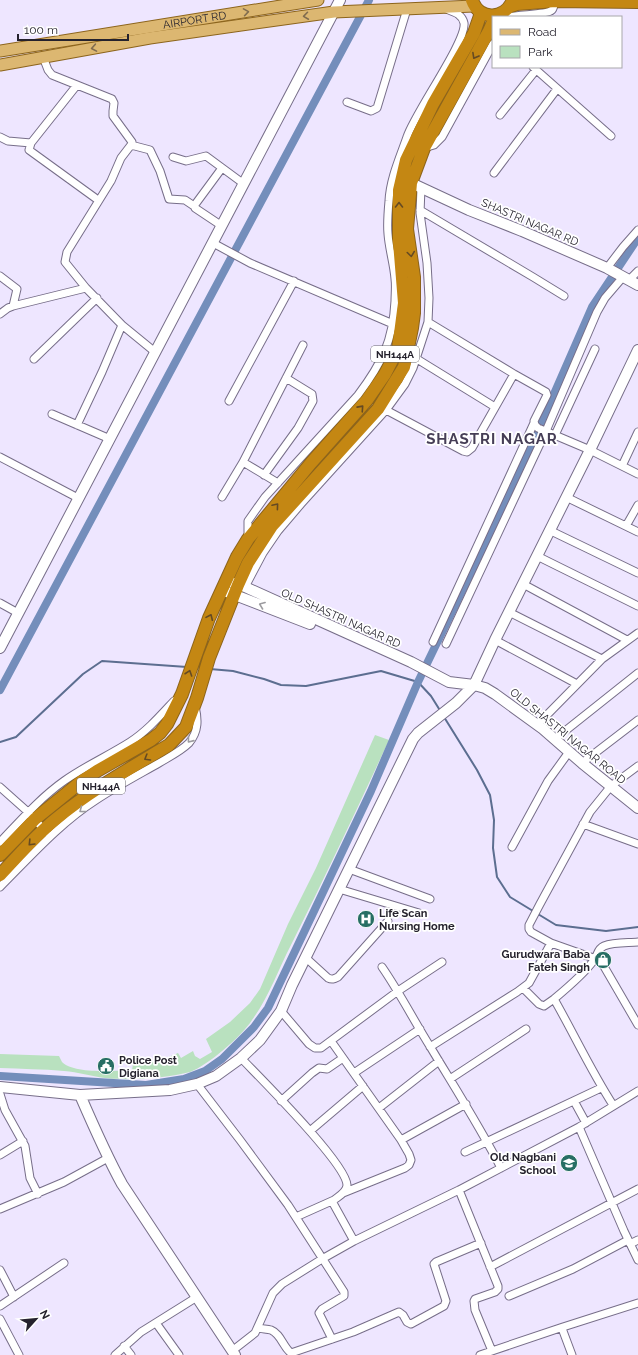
<svg xmlns="http://www.w3.org/2000/svg" width="638" height="1355" font-family="Raleway,sans-serif">
	<style>
		.green { fill: #b9e1bf }
		.lines { fill: none; stroke-linecap: round; stroke-linejoin: round }
		.stream { stroke: #5c6e90; stroke-width: 2 }
		.canal { stroke: #748ebb; stroke-width: 8 }
		.street-casing { stroke: #776e89; stroke-width: 9 }
		.secondary-casing { stroke: #776e89; stroke-width: 12 }
		.primary-casing { stroke: #8c641c; stroke-width: 13 }
		.highway-casing { stroke: #8c641c; stroke-width: 14 }
		.street { stroke: #fff; stroke-width: 7 }
		.secondary { stroke: #fff; stroke-width: 10 }
		.primary { stroke: #dcb771; stroke-width: 11 }
		.highway { stroke: #c48713; stroke-width: 12 }
		.oneway { stroke: #806c4f }
		.oneway2 { stroke: #654a23 }
		.oneway3 { stroke: #9d9ca0 }
		.labels { text-anchor: middle; stroke-width: 3.5; stroke-linejoin: round; paint-order: stroke }
		.shield { fill: #fff; stroke: #66646c; stroke-width: 1 }
		.shield-label { font-size: 10px; font-weight: bold; fill: #25222d }
		.street-label { font-size: 11px; fill: #25222d; stroke: #fff }
		.poi-label { font-size: 11px; font-weight: bold; fill: #25222d; stroke: #fff; text-anchor: start }
		.district-label { font-size: 15px; font-weight: bold; letter-spacing: 1px; fill: #463e56; stroke: #fff }
	</style>
	<rect width="100%" height="100%" fill="#eee6ff"/>
	<path class="green" d="M375,735L389,740C357,809 325,877 291,945C278,970 269,997 252,1020C242,1036 207,1066 190,1072C167,1078 129,1081 105,1078C91,1076 78,1072 64,1071C43,1069 21,1069 0,1068V1054L59,1056C60,1058 61,1060 62,1062C73,1074 116,1071 132,1070L133,1064L159,1061L178,1053L181,1058L193,1051L195,1056L200,1059L212,1052L206,1039L230,1022L250,1003L260,989L288,924L316,868Z"/>
	<g class="lines">
		<path class="stream" d="M210,669L233,671L264,679L281,685L306,686L381,671L418,682L431,696L441,712
			M444,717L477,770L490,795L494,820L493,848L497,877L510,897L556,925L606,931L638,927
			M0,742L16,737L83,674L102,661L187,667"/>
		<path class="canal" d="M0,690L369,0
			M0,1076L146,1085L184,1079L205,1071L222,1059L254,1027L268,1008L371,791L418,682L522,467L592,307L638,238"/>
		<defs>
			<path id="street" d="M509,17C518,14 547,15 552,10C554,8 554,3 555,1
				M43,57L48,70L52,75L112,99L114,103L113,111V116L132,142L131,145L121,158L111,181L67,252L65,262L86,288
				M533,67L611,136
				M77,85L31,143L29,150L98,200
				M347,102L371,111L377,108L407,9
				M500,115L536,70
				M0,137L8,141L31,143
				M131,145L150,150L160,171L169,199L185,200L194,206
				M424,148L434,145L442,137L493,44
				M173,157L186,161L206,156L244,184
				M494,173L557,89
				M420,210L533,277L564,296
				M222,226L195,208L194,206L222,168
				M213,243L250,263L393,324
				M607,268L623,247L638,230
				M0,276L17,289L13,306
				M629,280L638,271
				M0,314L8,308L13,306L86,288L122,325L102,372L77,425
				M428,322L514,374L546,392L547,395L534,421L535,425L538,428L590,450L638,474
				M122,325L155,352
				M34,359L97,298
				M417,359L495,407
				M229,401L294,281
				M386,410L463,451L467,452L472,448L514,374
				M52,414L110,439
				M555,435L595,349
				M0,457L78,498
				M243,462L278,483
				M622,466L638,432
				M264,475L298,428L313,401L312,394L286,378
				M222,497L243,462L303,345
				M566,497L638,532
				M626,526L638,505
				M549,530L638,573
				M248,539V521L255,511L265,497L358,395C382,363 393,341 395,301C395,294 396,286 395,279C394,264 389,249 388,234C387,224 388,212 389,201C390,179 400,157 407,137C414,114 467,41 464,23C462,14 454,12 446,9
				M537,556L638,606
				M523,584L627,640
				M245,587L263,553L278,531L301,504L386,410L405,384L413,368L428,322L429,298L427,263L420,213L421,188
				M0,603L18,613
				M509,612L602,659
				M495,640L577,684
				M433,642L534,423
				M446,644L546,431L597,312L605,298L623,277
				M537,725L602,659L638,633
				M555,739L638,673
				M582,763L638,720
				M638,766L611,786L590,812L540,904L529,925V929L531,932L551,943L599,960L602,963L638,1025
				M0,787L28,812L46,832
				M583,824L638,844
				M0,842C20,821 40,798 64,781C85,766 108,756 130,742C147,731 160,716 174,701
				M512,847L548,781L569,752
				M349,869L430,899
				M0,887C30,857 60,823 96,800C117,786 138,775 159,763C169,757 181,751 189,743C199,731 198,719 195,706
				M339,889L419,913
				M305,957L328,978C332,980 334,979 338,977L388,921
				M382,967C400,993 414,1021 431,1048C455,1088 480,1127 501,1168
				M523,988L539,1004L544,1006L554,999
				M281,1011L309,1044L315,1048H321L398,991L442,962
				M331,1041L401,1140L409,1154L411,1160L409,1165L405,1168L343,1193
				M430,1047L517,992L529,983L551,943
				M241,1058C260,1078 346,1163 347,1185C347,1192 339,1196 334,1200L333,1203L354,1241
				M354,1073L420,1029
				M450,1079L526,1029
				M197,1084L240,1140L288,1205L344,1292V1296L322,1309L319,1313L332,1339
				M0,1094L5,1110L25,1146L30,1178L38,1194
				M281,1101L312,1073L319,1068L327,1069L343,1058
				M574,1101L586,1123
				M613,1105C591,1071 574,1034 554,999C566,989 585,973 594,960C598,955 597,949 604,946C614,942 628,943 638,942
				M379,1108L439,1061
				M579,1127L624,1231L638,1260
				M310,1131L363,1086
				M401,1140L466,1104
				M465,1152L601,1088
				M0,1155L23,1141
				M459,1190L498,1286V1289L495,1292L475,1299L474,1301L475,1310L492,1351
				M0,1209L64,1182L108,1158
				M296,1217L334,1200
				M630,1244L638,1240
				M490,1267L638,1189
				M0,1270L14,1297
				M509,1296L573,1269L628,1240
				M0,1306L64,1263
				M0,1319L19,1355
				M156,1323L179,1355
				M258,1328C262,1329 267,1329 271,1330C281,1334 283,1347 291,1353L353,1332L399,1312L403,1315L407,1322L411,1324L444,1306L446,1301L434,1264L436,1262L481,1243
				M124,1346L131,1355
				M232,1351L255,1333L273,1293L282,1284L322,1259L354,1241L459,1190L579,1127L638,1091
				M115,1355L141,1332L197,1297
				M480,1355L563,1327
				M572,1355L563,1331V1327L638,1303"/>
			<path id="secondary" d="M411,183L469,210L522,231L607,268L638,285
				M227,581L245,587L411,662L449,682L474,685L485,688L495,694L543,729L582,763L638,808
				M222,590L310,624
				M0,648L340,0
				M0,1087L80,1095L170,1090L197,1084L216,1076L241,1058L260,1040L281,1011L292,985L413,739L418,733L456,703L474,685L495,640L590,450L638,350
				M80,1095C93,1125 106,1155 122,1184L235,1355"/>
			<g id="primary">
				<path id="s1" d="M0,51L318,0"/>
				<path d="M0,65L150,38L334,12L474,6"/>
			</g>
			<path id="highway" d="M472,0C479,21 505,20 513,0
				M511,6L517,4L555,1L638,2
				M0,855L35,819L82,781L97,771L151,740L160,733L167,724L182,694L209,618L237,557L248,539L311,463L367,400L385,374L398,349L404,303L399,242V190L406,160L433,104L474,33L481,13
				M0,875C18,856 36,835 56,819C91,790 131,768 169,745L186,727L197,698L209,658L238,585L248,563L272,526L378,409L404,367L412,328L414,313V277L407,229L411,183L424,148L489,31L493,22"/>
		</defs>
		<use href="#street" class="street-casing"/>
		<use href="#secondary" class="secondary-casing"/>
		<use href="#primary" class="primary-casing"/>
		<use href="#highway" class="highway-casing"/>
		<use href="#street" class="street"/>
		<use href="#secondary" class="secondary"/>
		<use href="#primary" class="primary"/>
		<use href="#highway" class="highway"/>
	</g>
	<defs><path id="oneway-chevron" d="M-2-3.5L2.5 0L-2 3.5" fill="none" stroke-width="1.6" stroke-linecap="round" stroke-linejoin="round"/></defs>
	<g class="oneway">
		<use href="#oneway-chevron" transform="translate(246 12) rotate(-9)"/>
		<use href="#oneway-chevron" transform="translate(306 16) rotate(172)"/>
		<use href="#oneway-chevron" transform="translate(94 48) rotate(170)"/>
	</g>
	<g class="oneway2">
		<use href="#oneway-chevron" transform="translate(475 56) rotate(119)"/>
		<use href="#oneway-chevron" transform="translate(399 205) rotate(-90)"/>
		<use href="#oneway-chevron" transform="translate(411 254) rotate(82)"/>
		<use href="#oneway-chevron" transform="translate(361 408) rotate(-48)"/>
		<use href="#oneway-chevron" transform="translate(276 506) rotate(-50)"/>
		<use href="#oneway-chevron" transform="translate(210 617) rotate(-66)"/>
		<use href="#oneway-chevron" transform="translate(189 673) rotate(-71)"/>
		<use href="#oneway-chevron" transform="translate(147 758) rotate(149)"/>
		<use href="#oneway-chevron" transform="translate(31 843) rotate(134)"/>
	</g>
	<g class="oneway3">
		<use href="#oneway-chevron" transform="translate(262 605) rotate(-159)"/>
		<use href="#oneway-chevron" transform="translate(190 740) rotate(129)"/>
		<use href="#oneway-chevron" transform="translate(82 810) rotate(143)"/>
	</g>
	<defs>
		<symbol id="hospital-disc" viewBox="-11 -11 22 22"><circle r="9.5" fill="#276e64" stroke="#fff"/><path d="M-5-5h3v3.5h4V-5h3V5h-3V1.5h-4V5h-3Z" fill="#fff"/></symbol>
		<symbol id="shop-disc" viewBox="-11 -11 22 22"><circle r="9.5" fill="#276e64" stroke="#fff"/><path d="M-5-2.5h2.3a2.7 3.5 0 0 1 5.4 0H5L5.5 6h-11ZM-1.5-2.5h3a1.5 2.3 0 0 0-3 0Z" fill="#fff"/></symbol>
		<symbol id="civic-disc" viewBox="-11 -11 22 22"><circle r="9.5" fill="#276e64" stroke="#fff"/><path d="M-.6-6.5H3V-4.5H.6V-3L4-1V1h2V6H-6V1h2V-1L-.6-3ZM-1.2 2.5V6h2.4V2.5Z" fill="#fff"/></symbol>
		<symbol id="school-disc" viewBox="-11 -11 22 22"><circle r="9.5" fill="#276e64" stroke="#fff"/><path d="M0-5L7-2L0 1L-7-2ZM-4 1L0 2.5L4 1V4Q0 6-4 4Z" fill="#fff"/></symbol>
	</defs>
	<g fill-rule="evenodd">
		<use href="#hospital-disc" x="356" y="909" width="20" height="20"/>
		<use href="#shop-disc" x="593" y="950" width="20" height="20"/>
		<use href="#civic-disc" x="96" y="1056" width="20" height="20"/>
		<use href="#school-disc" x="559" y="1153" width="20" height="20"/>
	</g>
	<g class="labels">
		<g class="shield">
			<rect x="371" y="346" width="48" height="16" rx="3"/>
			<rect x="77" y="778" width="48" height="16" rx="3"/>
		</g>
		<g class="shield-label">
			<text x="395" y="358">NH144A</text>
			<text x="101" y="790">NH144A</text>
		</g>
		<g class="street-label">
			<text dy="4" stroke="none"><textPath href="#s1" startOffset="197">AIRPORT RD</textPath></text>
			<text transform="translate(530 222) rotate(23)" y="4">SHASTRI NAGAR RD</text>
			<text transform="translate(341 618) rotate(24)" y="4">OLD SHASTRI NAGAR RD</text>
			<text transform="translate(568 736) rotate(39)" y="4">OLD SHASTRI NAGAR ROAD</text>
		</g>
		<g class="poi-label">
			<text x="379" y="917">Life Scan<tspan x="379" dy="13">Nursing Home</tspan></text>
			<text x="590" y="958" text-anchor="end">Gurudwara Baba<tspan x="590" dy="13">Fateh Singh</tspan></text>
			<text x="119" y="1064">Police Post<tspan x="119" dy="13">Digiana</tspan></text>
			<text x="556" y="1161" text-anchor="end">Old Nagbani<tspan x="556" dy="13">School</tspan></text>
		</g>
		<g class="district-label">
			<text x="492" y="444">SHASTRI NAGAR</text>
		</g>
	</g>
	<rect x="492" y="16" width="130" height="52" fill="#ffffff" stroke="#a8a7ab"/>
	<rect x="500" y="29" width="20" height="6" fill="#dcb771" stroke="#a8a7ab"/>
	<text x="528" y="36" font-size="12" fill="#25222d">Road</text>
	<rect x="500" y="46" width="20" height="12" fill="#b9e1bf" stroke="#a8a7ab"/>
	<text x="528" y="56" font-size="12" fill="#25222d">Park</text>
	<g transform="translate(36 1319) rotate(63)" stroke="#ffffff" stroke-width="3" paint-order="stroke">
	<path d="M0-3L7 15L0 10L-7 15Z" fill="#25222d"/>
	<text y="-6" font-size="11" font-weight="bold" text-anchor="middle" fill="#25222d">N</text>
	</g>
	<path d="M18 34v6h110v-6" fill="none" stroke="#25222d" stroke-width="2"/>
	<text x="24" y="34" font-size="12" fill="#25222d" stroke="#ffffff" stroke-width="3" paint-order="stroke">100 m</text>
</svg>
